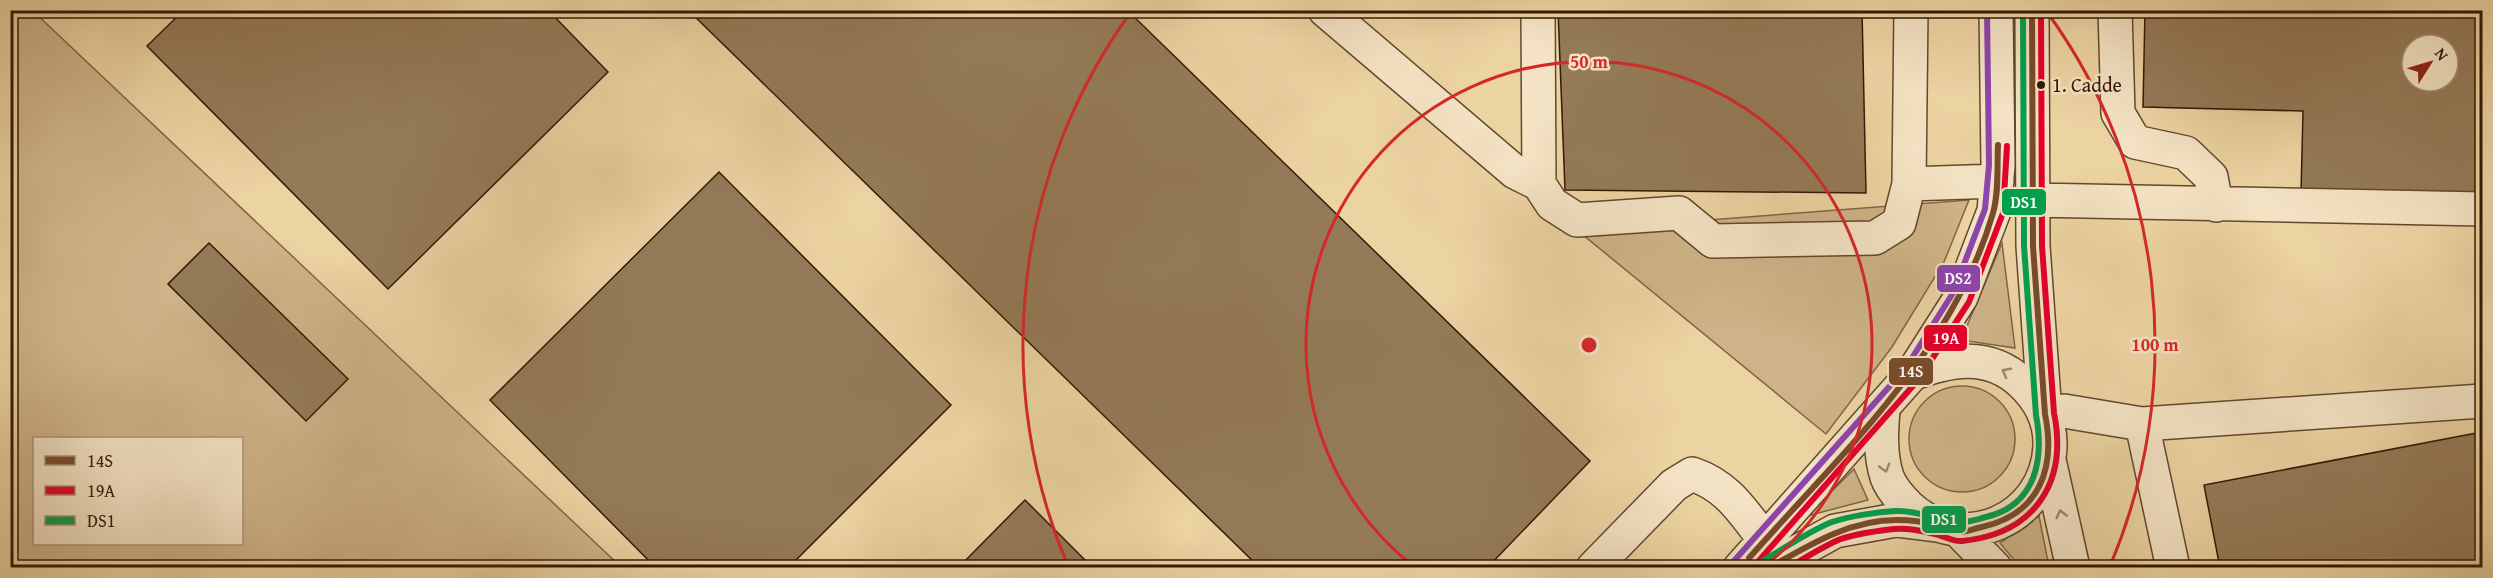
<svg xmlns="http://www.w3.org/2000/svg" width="2493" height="578" font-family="'Gentium Book Plus',serif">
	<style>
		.green { fill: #cdb387; stroke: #806646; stroke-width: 1.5; fill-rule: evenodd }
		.building { fill: #947a57; stroke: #341905; stroke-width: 1.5; fill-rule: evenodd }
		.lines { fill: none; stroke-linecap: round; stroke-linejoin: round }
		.minor-casing { stroke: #62482c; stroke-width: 36 }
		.minor { stroke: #f3e2c3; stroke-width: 33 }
		.bus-1-casing { stroke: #f3e2c3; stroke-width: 10 }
		.bus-2-casing { stroke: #f3e2c3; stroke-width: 10 }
		.bus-3-casing { stroke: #f3e2c3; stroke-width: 10 }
		.bus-4-casing { stroke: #f3e2c3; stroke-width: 10 }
		.bus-1 { stroke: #7a4b2a; stroke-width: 6 }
		.bus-2 { stroke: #e4002b; stroke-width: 6 }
		.bus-3 { stroke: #039f4d; stroke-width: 6 }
		.bus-4 { stroke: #8e44ad; stroke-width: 6 }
		.oneway { stroke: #9d886e }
		.ring { fill: none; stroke: #d62828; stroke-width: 3 }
		.bus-dot { fill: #341905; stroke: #f3e2c3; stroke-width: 2 }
		.labels { text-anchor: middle; stroke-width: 5; stroke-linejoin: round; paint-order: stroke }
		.bus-label { font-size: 20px; fill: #341905; stroke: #f3e2c3; text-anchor: start }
		.centre { fill: #d62828; stroke: #f3e2c3; stroke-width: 3 }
		.ring-label { font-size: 18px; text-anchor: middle; font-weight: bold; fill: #d62828; stroke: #f3e2c3; stroke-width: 5; stroke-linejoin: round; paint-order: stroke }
		.line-badge { stroke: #f3e2c3; stroke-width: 2 }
		.badge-label { font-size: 16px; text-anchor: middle; font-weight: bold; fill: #fff }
	</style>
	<rect width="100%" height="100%" fill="#ecd3a2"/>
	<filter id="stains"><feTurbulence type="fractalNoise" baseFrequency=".00333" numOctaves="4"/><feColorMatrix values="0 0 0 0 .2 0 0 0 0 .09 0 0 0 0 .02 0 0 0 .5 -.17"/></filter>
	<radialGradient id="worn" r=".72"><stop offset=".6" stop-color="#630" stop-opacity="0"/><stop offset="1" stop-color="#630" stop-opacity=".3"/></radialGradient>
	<path class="green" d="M10,11H33L621,567H11ZM34,438H242V544H34Z
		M1969,200L1944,262L1892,347L1826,434L1577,230Z
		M2002,243L2015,348L1961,340Z
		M1909 439a53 53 0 1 1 106 0a53 53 0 1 1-106 0Z
		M1854,469L1868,500L1807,516Z
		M2039,516L2049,567H2020L2000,543Z"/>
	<path class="building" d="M184,10H548L608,72L388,289L147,46Z
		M688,10H1127L1590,461L1487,568H1260Z
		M1558,10H1862L1866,193L1565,190Z
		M2145,10H2482V197L2301,193L2303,111L2143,107ZM2412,45H2448V81H2412Z
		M719,172L951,405L788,568H656L490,400Z
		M209,243L348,379L306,421L168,284Z
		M2482,432V568H2220L2204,485Z
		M1025,500L1093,568H958Z"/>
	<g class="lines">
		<defs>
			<path id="minor" d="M1325,10L1515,172L1539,184
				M1538,10L1539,184L1552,204L1577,220L1679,213L1713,241L1875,238L1899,223L1909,184L1911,10
				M2032,10L2033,246L2045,414
				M2115,10L2118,113L2135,142L2186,153L2211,177L2216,205
				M1909,184L1997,181
				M2034,200L2482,209
				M1883,410C1881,433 1880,455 1887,477C1891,488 1900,498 1908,506C1962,557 2046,520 2050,447C2051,422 2040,400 2022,383C1989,352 1950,359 1912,374
				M2045,414L2064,411L2142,424L2482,401
				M2142,424L2173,568
				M2049,460L2073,568
				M1960,532L1995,568
				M1593,568L1674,485L1692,474C1728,486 1742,511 1765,540
				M1740,568L1912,374L1961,297L1994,211L1998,165L1996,10
				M1768,568L1835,531L1896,520L1936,525"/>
		</defs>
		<use href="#minor" class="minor-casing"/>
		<use href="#minor" class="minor"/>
		<defs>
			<path id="bus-1" d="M1749,558C1842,453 1953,352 1993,213C1999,193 1997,166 1998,145
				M1769,568C1809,545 1849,520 1897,520C1909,520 1925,522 1938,525C1945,527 1953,532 1960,532C1967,532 1976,528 1982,527C2040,514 2056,468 2045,414L2033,246L2032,10"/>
			<path id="bus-2" d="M1756,564L1919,379L1969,302L2003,213L2007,146
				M1788,568C1803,559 1819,549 1836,541C1851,534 1877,531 1894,529C1906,528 1923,531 1935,534C1944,536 1953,542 1962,541C2035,534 2068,482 2054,413L2042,246L2041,10"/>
			<path id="bus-3" d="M1764,560C1785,548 1809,531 1832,522C1850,516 1877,512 1896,511C1917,510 1938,520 1959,522C1967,523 1978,519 1986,517C2037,505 2044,458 2036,415L2024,246L2023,10"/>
			<path id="bus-4" d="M1733,562L1905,369L1953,293L1985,209L1989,165L1987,10"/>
		</defs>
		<use href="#bus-1" class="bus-1-casing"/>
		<use href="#bus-2" class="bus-2-casing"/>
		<use href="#bus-3" class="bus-3-casing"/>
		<use href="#bus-4" class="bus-4-casing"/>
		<use href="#bus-1" class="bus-1"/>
		<use href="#bus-2" class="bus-2"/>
		<use href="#bus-3" class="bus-3"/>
		<use href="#bus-4" class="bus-4"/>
	</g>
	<defs><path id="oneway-chevron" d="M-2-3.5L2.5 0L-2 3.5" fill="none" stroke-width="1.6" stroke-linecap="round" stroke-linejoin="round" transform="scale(1.5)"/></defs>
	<g class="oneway">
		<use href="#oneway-chevron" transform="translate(2006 372) rotate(-152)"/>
		<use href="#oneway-chevron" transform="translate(1885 468) rotate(74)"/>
		<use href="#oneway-chevron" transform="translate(2061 514) rotate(-103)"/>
	</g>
	<g class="ring">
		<path d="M1413 566A283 283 0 1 1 1765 566"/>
		<path d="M1068 566A566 566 0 0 1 1131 12M2047 12A566 566 0 0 1 2110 566"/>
	</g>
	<circle class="bus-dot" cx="2041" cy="85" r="5"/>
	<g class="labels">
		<g class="bus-label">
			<text x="2052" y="92">1. Cadde</text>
		</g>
	</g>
	<circle cx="1589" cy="345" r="9" class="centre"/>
	<g class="ring-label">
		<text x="1589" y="68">50 m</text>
		<text x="2155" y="351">100 m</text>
	</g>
	<g class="line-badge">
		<rect x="2001" y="188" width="46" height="28" rx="6" fill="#039f4d"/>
		<rect x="1936" y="264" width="45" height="29" rx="6" fill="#8e44ad"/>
		<rect x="1923" y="324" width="45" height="28" rx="6" fill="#e4002b"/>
		<rect x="1888" y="357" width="46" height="29" rx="6" fill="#7a4b2a"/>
		<rect x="1921" y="505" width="46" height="29" rx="6" fill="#039f4d"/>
	</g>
	<g class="badge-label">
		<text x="2024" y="208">DS1</text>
		<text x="1958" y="284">DS2</text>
		<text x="1946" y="344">19A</text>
		<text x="1911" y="377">14S</text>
		<text x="1944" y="525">DS1</text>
	</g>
	<rect width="2493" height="578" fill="none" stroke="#ecd3a2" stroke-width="36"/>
	<rect x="12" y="12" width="2469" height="554" fill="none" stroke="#341905" stroke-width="3"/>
	<rect x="18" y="18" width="2457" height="542" fill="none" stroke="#341905" stroke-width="1.5"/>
	<rect x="33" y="437" width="210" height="108" fill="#f3e2c3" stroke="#a79277" stroke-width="1.5"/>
	<rect x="45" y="456" width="30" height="9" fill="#7a4b2a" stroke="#a79277" stroke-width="1.5"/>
	<text x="87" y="467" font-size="18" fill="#341905">14S</text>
	<rect x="45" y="486" width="30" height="9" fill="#e4002b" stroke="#a79277" stroke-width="1.5"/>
	<text x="87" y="497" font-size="18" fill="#341905">19A</text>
	<rect x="45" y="516" width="30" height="9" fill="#039f4d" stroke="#a79277" stroke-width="1.5"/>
	<text x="87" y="527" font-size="18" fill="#341905">DS1</text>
	<g transform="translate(2430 63) rotate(53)"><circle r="28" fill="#f3e2c3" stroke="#a79277" stroke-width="1.5"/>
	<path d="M0-4.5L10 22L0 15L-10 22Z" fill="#8f2418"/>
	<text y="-9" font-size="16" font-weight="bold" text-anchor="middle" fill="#341905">N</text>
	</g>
	<rect width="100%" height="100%" filter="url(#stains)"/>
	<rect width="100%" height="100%" fill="url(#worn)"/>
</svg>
